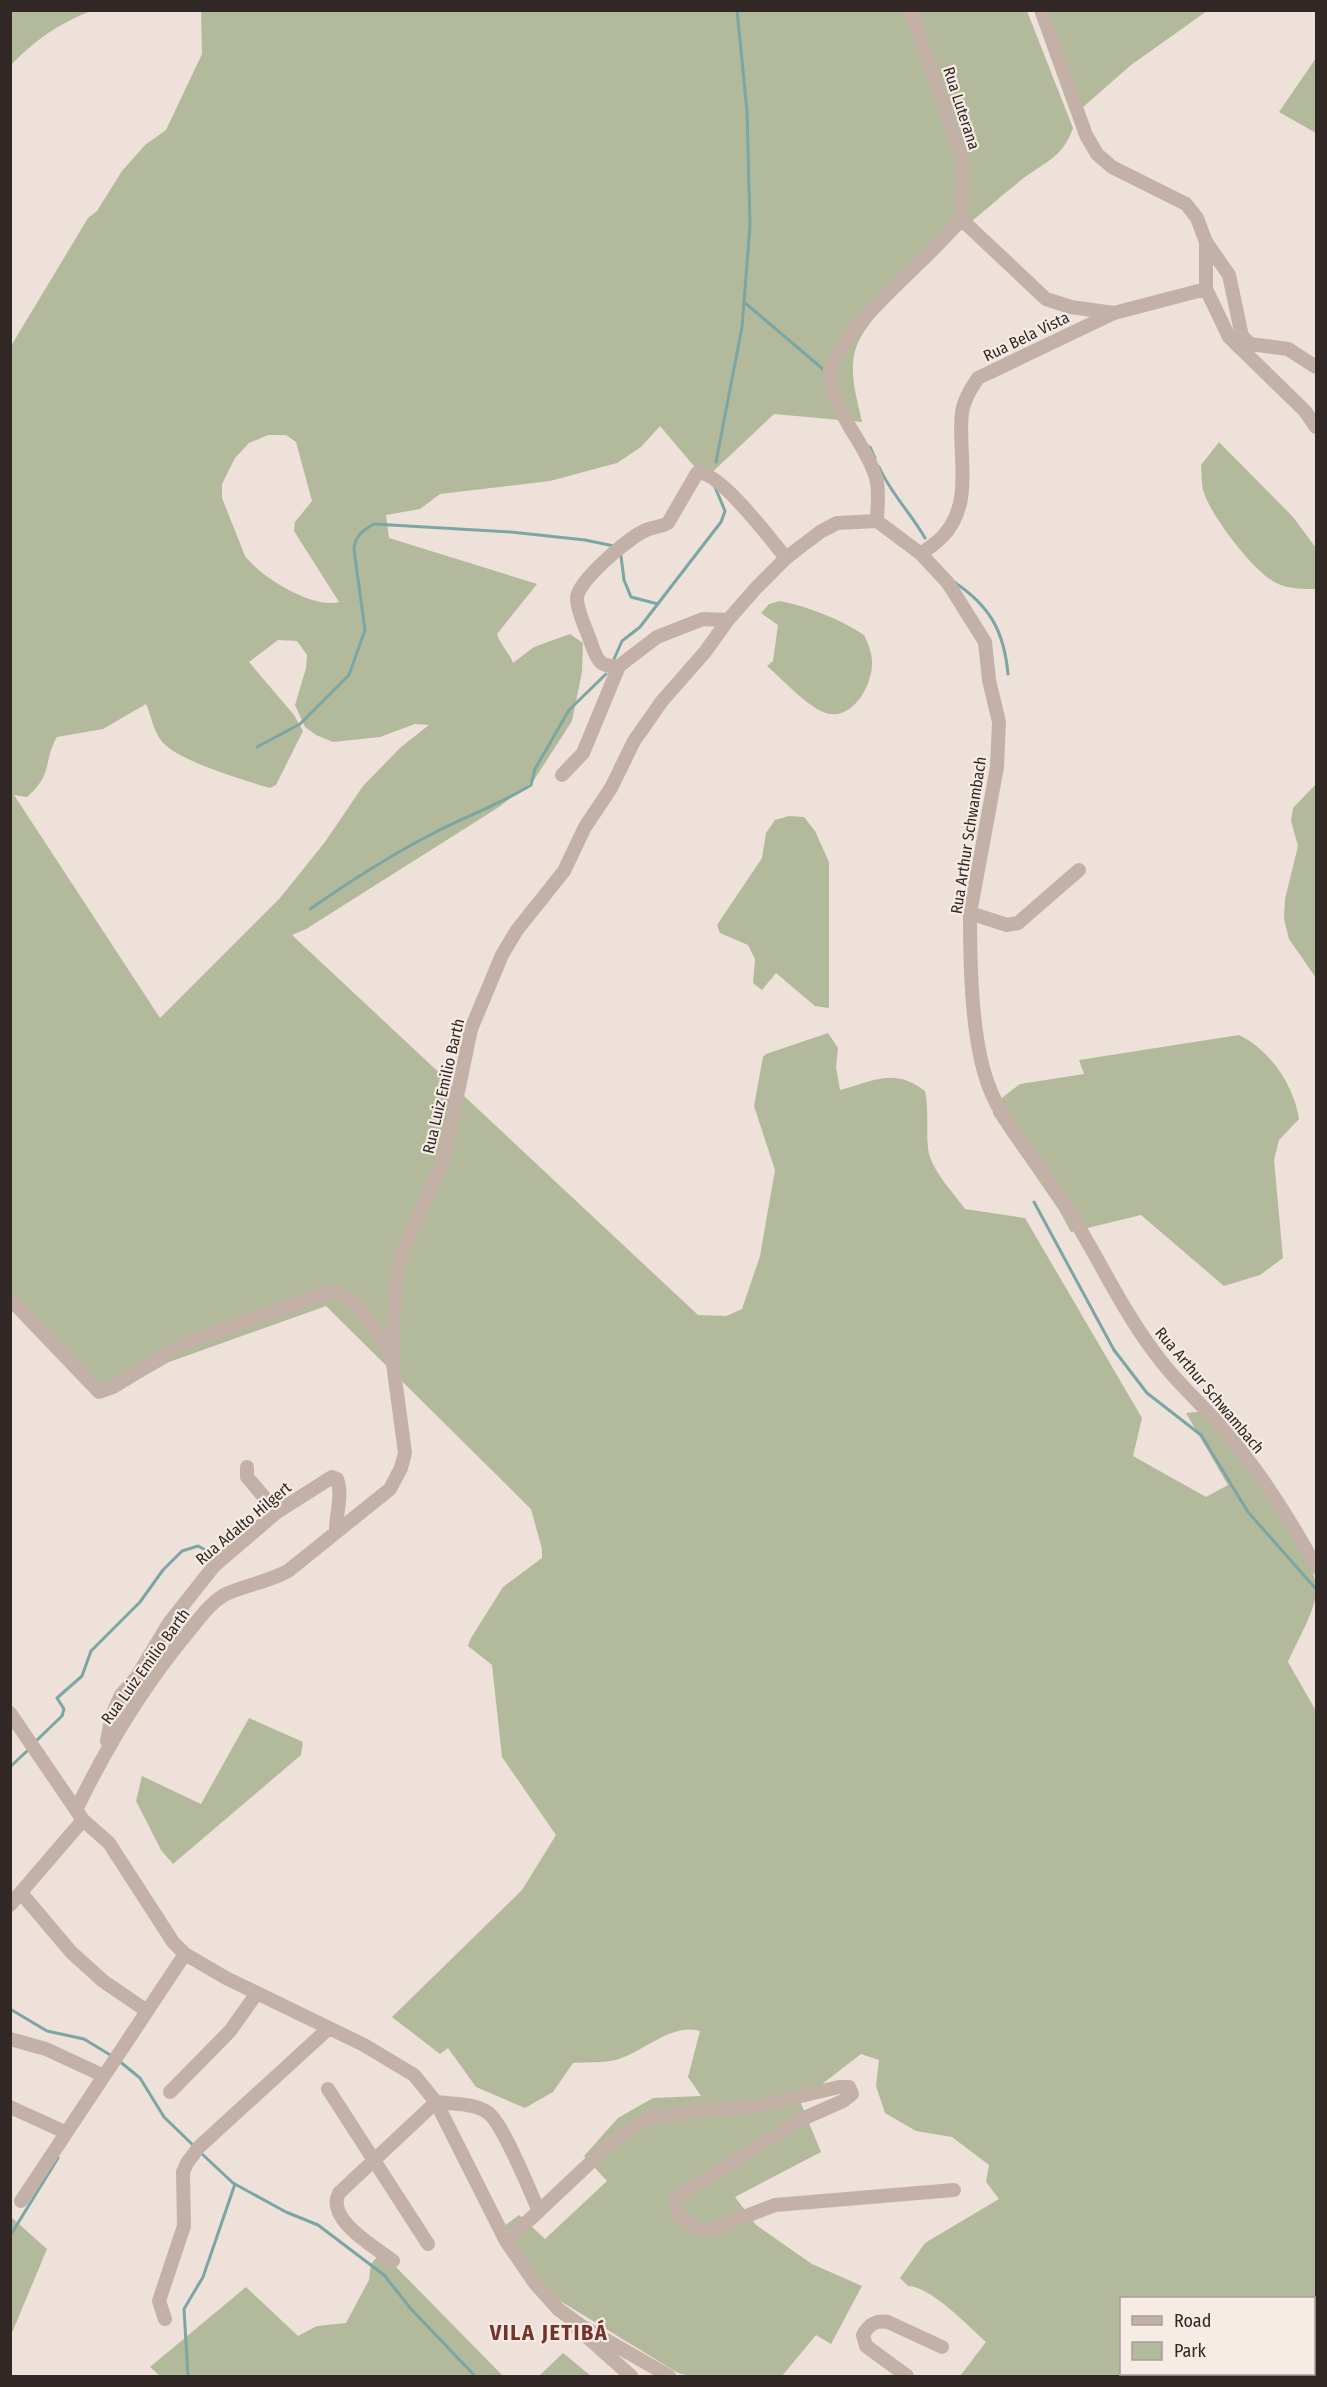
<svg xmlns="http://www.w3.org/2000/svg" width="1327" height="2387" font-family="'Fira Sans Condensed',sans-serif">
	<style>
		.green { fill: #b3ba9b; fill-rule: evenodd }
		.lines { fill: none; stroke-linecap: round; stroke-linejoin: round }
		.stream { stroke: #7ca6a3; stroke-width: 3 }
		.minor { stroke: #c3b1a7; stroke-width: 14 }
		.labels { text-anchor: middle; stroke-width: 4.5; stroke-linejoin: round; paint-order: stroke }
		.street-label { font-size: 16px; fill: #312826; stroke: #f6ece5 }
		.district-label { font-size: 22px; font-weight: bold; letter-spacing: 1.5px; fill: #74342b; stroke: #f6ece5 }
	</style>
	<rect width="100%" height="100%" fill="#ede1d9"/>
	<path class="green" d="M11,10H91V11C59,23 34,41 11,65Z
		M201,11H1027L1073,128C1062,159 1044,162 1020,181C982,212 866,307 855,351C849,375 857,398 862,422L774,414L705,479L660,426L641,447L617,463L550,481L440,494L420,509L386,515L389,538L537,584L497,634C501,646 509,652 513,663L534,647L570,634L583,643L582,672L572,721L534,780L499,807L306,929L292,935L698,1315L726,1316L742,1309L760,1256L775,1170L754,1106L763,1057L766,1054L828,1033L838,1048L836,1067L840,1090C874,1081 894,1067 925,1091C929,1110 926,1129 928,1148C930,1169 953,1192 965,1209L1025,1218L1142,1418L1133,1456L1206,1497L1228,1485L1186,1413L1206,1411C1233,1446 1321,1553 1316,1594C1314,1613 1296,1643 1288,1662L1316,1711V2376H960L986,2342C968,2326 932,2287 908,2286L900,2278L925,2243L999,2199L986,2182L989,2165L952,2137L916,2131L885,2113L876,2086L879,2060L861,2054L800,2101L821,2152L735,2197L756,2225L812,2264L862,2286L831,2344L816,2335L782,2376H690L678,2373L557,2299L499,2230L519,2215L545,2239L607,2181L584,2156L618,2118L653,2098L701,2096L688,2077L700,2031C672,2023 646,2050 619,2059C606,2063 588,2062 573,2063L553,2092L525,2108L476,2087L448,2048L440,2054L392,2017L522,1890L556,1835L502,1757L492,1665L468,1646L471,1638L503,1587L542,1558V1549L531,1509L326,1306L169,1362L115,1393L102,1397L11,1305V346L88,218L97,211L122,171L145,145L166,130L202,54ZM268,435H286L296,442L312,501L295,522L294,531L339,602C312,609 261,577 245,556L222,498V484L235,458L249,443ZM278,640L297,641L307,655L306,668L295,705L305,727L316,735L333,742L380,737L415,724L429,725L401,747L363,786L325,842L280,898L160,1018L14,795L27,797C54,774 43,760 57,737L103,729L146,704C151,715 153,729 160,739C173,760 244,780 270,788L276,785L303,731L294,715L249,662ZM1122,2298H1314V2374H1122Z
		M1044,11H1207L1131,65L1082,108Z
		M1316,58V133L1279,112Z
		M1219,442L1293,517L1316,548V589C1303,589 1288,589 1276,583C1253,571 1212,517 1204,493C1201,485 1202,474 1201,465Z
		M780,601C809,607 840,619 864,635C868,643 872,653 872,662C873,686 850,726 821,711C803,702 782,679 767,666L773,661L778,625L761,613L769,604Z
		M1316,784V978L1289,939L1284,919L1285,899L1298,846L1291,821L1293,808Z
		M789,816L804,817L815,831L829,862V1008L815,1006L776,973L762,990L753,983L755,959L748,945L720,933L717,925L762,858L766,833L775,820Z
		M1239,1035C1270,1050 1294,1085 1299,1119L1279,1140L1274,1160L1283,1258L1260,1275L1224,1286L1141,1215L1071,1232L1059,1210L993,1114L994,1104L1020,1084L1084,1074L1079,1060Z
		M249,1718L303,1742L301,1755L173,1864L161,1850L136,1801L142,1776L201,1804Z
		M11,2217L47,2249L11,2335Z
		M377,2257L394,2265L503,2376H160L150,2367L246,2287L298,2336L317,2326L346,2323L369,2280L371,2264Z
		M563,2353L591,2376H539Z"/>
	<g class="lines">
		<path class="stream" d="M744,302L824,370
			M870,447L875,458
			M716,462L742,327L750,226L747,111L737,10
			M879,467C891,494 911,513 925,538
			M621,556L624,580L631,597L658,604
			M954,582C990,606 1004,631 1008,674
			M614,659L622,641L640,627L721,522L725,511L715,487
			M257,747L300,724L349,675L365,630L354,550C354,537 363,530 374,524L511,532L585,540L614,546
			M310,909C349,882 389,856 432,834C464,817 499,805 531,785L535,769L569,710L606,674
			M1034,1202L1114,1350L1147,1393L1201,1435L1248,1512L1316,1589
			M36,1741L62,1716L64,1709L57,1698L82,1676L91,1651L140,1602L163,1570L182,1551L198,1546L219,1557
			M10,1767L27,1751
			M10,2009L47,2031L84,2039L112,2056
			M118,2060L140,2078L164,2117L194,2146
			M201,2153L233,2183L286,2212L318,2225L384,2275L411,2309L475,2376
			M10,2236L58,2158
			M188,2376L184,2309L203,2277L235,2184"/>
		<path class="minor" d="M911,10L962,159L961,219
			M1041,10L1086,135L1097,154L1112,167L1186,204L1197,218L1206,242V289L1229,337L1305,411L1316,427
			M961,219L1046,299L1071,307L1114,313
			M1206,242L1229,275L1242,336L1250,344L1288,349L1316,367
			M877,521C877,507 880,492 876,478C866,442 829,410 830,370C853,315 922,267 961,219
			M921,554C928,548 937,543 943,536C975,502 957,453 962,412C964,399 971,388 978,378L1114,313L1206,289
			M619,666C599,668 597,659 591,643C587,630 577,612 577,598C578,580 630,537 646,530C653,527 661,527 668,523L697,473C718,469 772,541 786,558
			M562,775L583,753L619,666L657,637L703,619L728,620
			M970,913L1007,925L1018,923L1079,870
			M10,1299L99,1392L113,1387L183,1344L331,1291C360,1298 376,1333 392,1356
			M247,1467V1477L277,1512
			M10,1713L83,1820L109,1843L173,1942L185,1954L226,1978L364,2045L414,2075L436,2102L506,2241L534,2282L558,2309L580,2325L669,2376
			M107,1741L112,1715L121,1695L136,1678L169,1623L214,1566L277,1512L332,1477L337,1479C343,1495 336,1513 336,1530
			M77,1808C108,1744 144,1685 189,1631C200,1618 209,1604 224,1595C242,1586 268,1582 288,1571L390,1489L401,1468L405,1453L392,1356L396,1279L403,1250L444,1159L471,1029L502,955L517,930L564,871L585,827L611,788L634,741L662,701L705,652L728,620L756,588L786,558L820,532L837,523L877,521L921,554L948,583L985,642L989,680L999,722L997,767L970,913C970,963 971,1037 988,1084C1003,1126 1037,1161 1061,1198C1096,1251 1121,1311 1161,1361C1180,1386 1205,1407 1225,1431C1261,1473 1290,1519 1316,1567
			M22,1894L71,1952L103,1981L147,2011
			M10,1905L83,1820
			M10,2039L46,2049L102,2075
			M328,2089L428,2244
			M170,2092L230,2031L257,1993
			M10,2107L65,2132
			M21,2201L185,1954
			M539,2211L609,2145L648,2118L694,2111L754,2107L839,2087H849L852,2094L843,2101L800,2120L680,2195L675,2200L678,2215L696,2228L707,2231L775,2205L954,2190
			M393,2261C375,2247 325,2219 339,2193L436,2102C452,2104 473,2103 487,2112C503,2122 529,2190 539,2211L506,2241
			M165,2319L159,2301L184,2226L183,2172L187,2163L199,2147L329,2028
			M577,2328L631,2376
			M907,2376L866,2346L863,2335C869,2324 876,2320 888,2322L942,2347"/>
	</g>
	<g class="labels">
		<g class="street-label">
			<text transform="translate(962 108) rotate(72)" y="6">Rua Luterana</text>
			<text transform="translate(1026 336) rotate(-26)" y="6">Rua Bela Vista</text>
			<text transform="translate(968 835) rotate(-81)" y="6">Rua Arthur Schwambach</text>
			<text transform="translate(443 1086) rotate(-77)" y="6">Rua Luiz Emilio Barth</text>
			<text transform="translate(1210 1390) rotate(50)" y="6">Rua Arthur Schwambach</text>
			<text transform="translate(243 1523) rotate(-40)" y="6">Rua Adalto Hilgert</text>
			<text transform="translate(145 1666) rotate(-54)" y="6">Rua Luiz Emilio Barth</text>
		</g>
		<g class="district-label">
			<text x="549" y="2340">VILA JETIBÁ</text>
		</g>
	</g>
	<rect width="1327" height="2387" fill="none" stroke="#312826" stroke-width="24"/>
	<rect x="1120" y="2297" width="195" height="78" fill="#f6ece5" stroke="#a79e99" stroke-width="1.5"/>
	<rect x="1132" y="2316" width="30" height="9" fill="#c3b1a7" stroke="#a79e99" stroke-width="1.5"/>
	<text x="1174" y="2327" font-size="18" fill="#312826">Road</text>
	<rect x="1132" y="2342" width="30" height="18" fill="#b3ba9b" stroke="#a79e99" stroke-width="1.5"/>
	<text x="1174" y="2357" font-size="18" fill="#312826">Park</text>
</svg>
